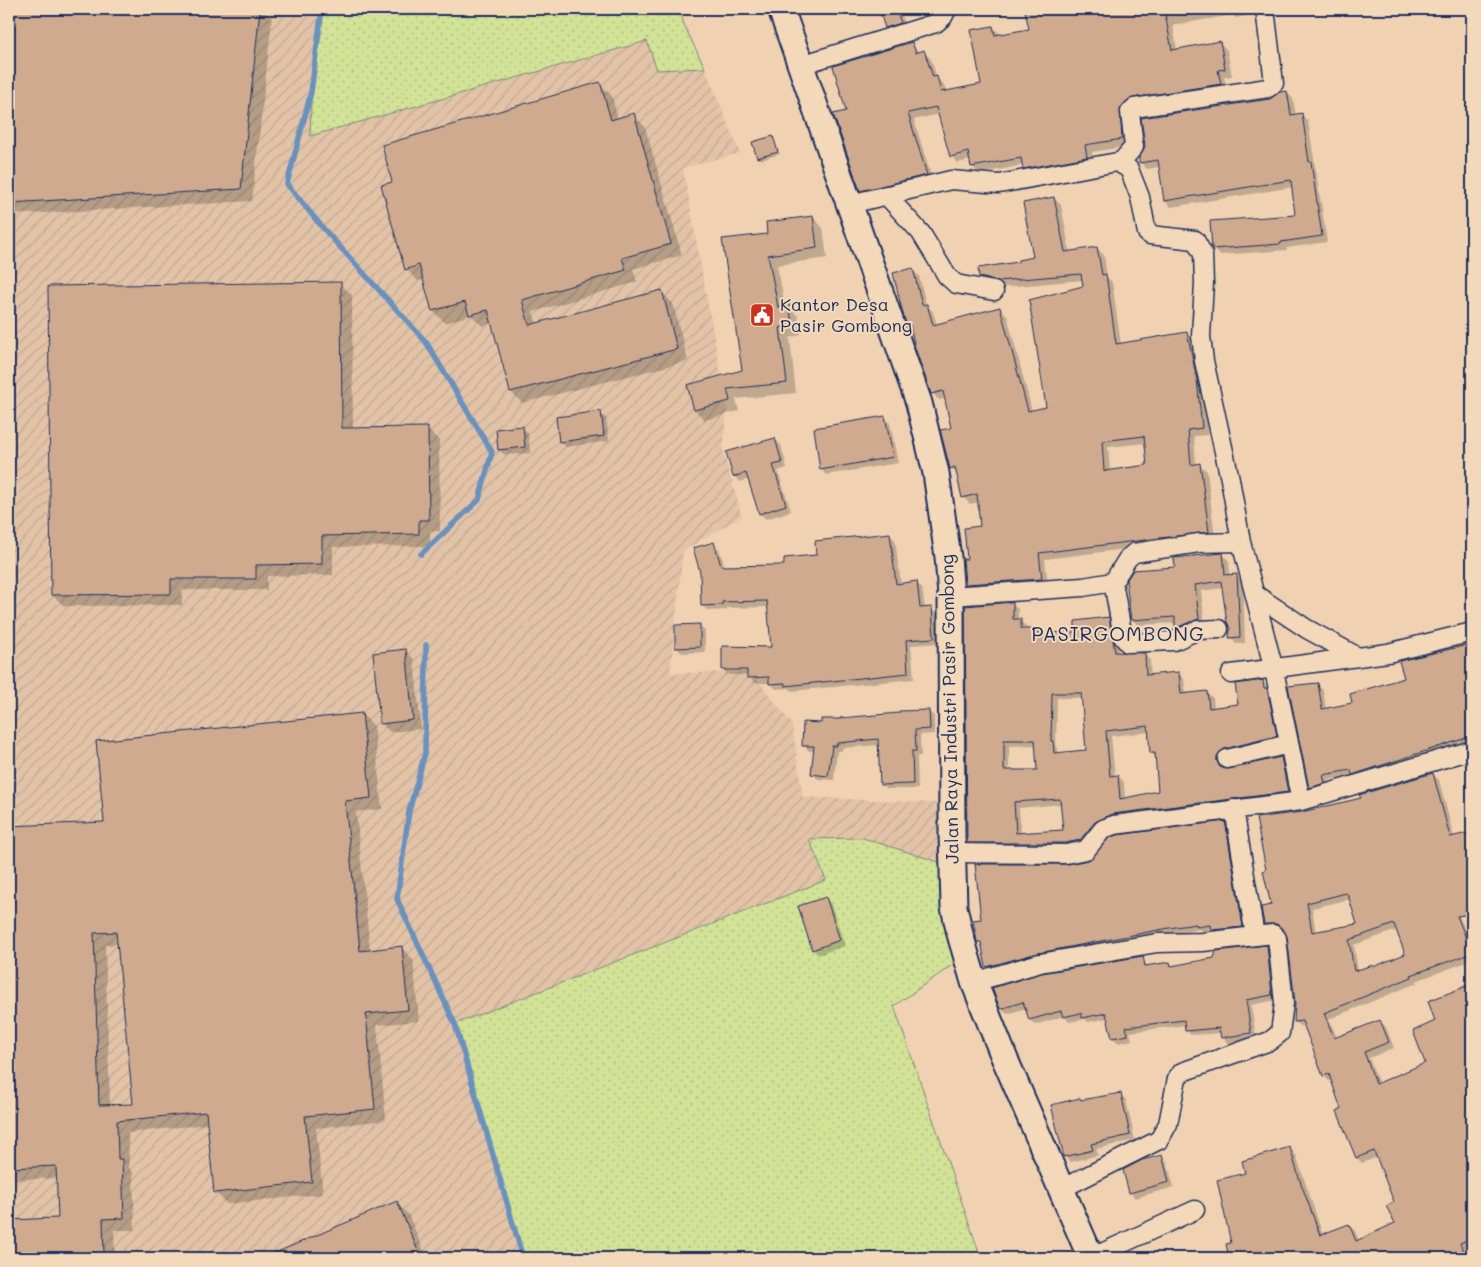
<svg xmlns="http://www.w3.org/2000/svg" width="1481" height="1267" font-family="Mali,sans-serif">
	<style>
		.industrial { fill: url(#industrial-furrows) }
		.grass { fill: url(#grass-dots); stroke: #76887a }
		.shadow { fill: #0003; fill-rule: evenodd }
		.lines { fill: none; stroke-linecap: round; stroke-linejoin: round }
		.stream { stroke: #6b91bd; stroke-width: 5.5 }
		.building { fill: #d0aa8f; stroke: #1b2f5e; fill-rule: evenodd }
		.minor-casing { stroke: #1b2f5e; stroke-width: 21 }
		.secondary-casing { stroke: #1b2f5e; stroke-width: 29 }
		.minor { stroke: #f3d8ba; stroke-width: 18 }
		.secondary { stroke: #f3d8ba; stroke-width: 25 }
		.labels { text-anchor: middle; stroke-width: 4; stroke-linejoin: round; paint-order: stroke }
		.poi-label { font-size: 18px; fill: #1b2f5e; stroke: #f3d8ba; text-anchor: start }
		.street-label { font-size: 18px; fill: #1b2f5e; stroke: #f3d8ba }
		.quarter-label { font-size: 20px; letter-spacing: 1px; fill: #1b2f5e; stroke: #f3d8ba }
	</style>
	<defs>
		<pattern id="industrial-furrows" width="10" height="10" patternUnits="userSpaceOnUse" patternTransform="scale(1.25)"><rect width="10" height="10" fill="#e2c3a7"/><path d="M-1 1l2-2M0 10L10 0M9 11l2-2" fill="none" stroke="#c1a892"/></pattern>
		<pattern id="grass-dots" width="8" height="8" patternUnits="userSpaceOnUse" patternTransform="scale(1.25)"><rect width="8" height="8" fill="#d2e296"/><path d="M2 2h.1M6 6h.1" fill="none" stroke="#b4c284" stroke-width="1.8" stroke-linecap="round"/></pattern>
	</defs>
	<rect width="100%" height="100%" fill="#f0d2b2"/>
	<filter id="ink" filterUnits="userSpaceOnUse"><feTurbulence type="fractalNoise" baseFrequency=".02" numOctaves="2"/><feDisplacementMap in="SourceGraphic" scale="10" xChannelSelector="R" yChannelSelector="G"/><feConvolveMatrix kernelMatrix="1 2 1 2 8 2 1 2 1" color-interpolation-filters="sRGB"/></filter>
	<g filter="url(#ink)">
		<path class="industrial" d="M9,9H321L312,67L310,136L647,41L657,69L705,68L740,153L683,168L727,408L723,451L742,516L683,551L670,673L751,672L792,724L803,797L938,803L945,864L863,838L810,839L826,880L455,1024L523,1258H9Z"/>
		<path class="grass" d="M321,9H679L685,27L705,68L657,70L647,41L310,136L312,67Z
			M863,838L945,864L955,963L894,1006L981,1258H523L455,1024L826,880L809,839Z"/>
		<path class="shadow" d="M9,9H262L272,19L252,201L9,215Z
			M880,9H900L906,28L891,33L886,27Z
			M1045,9H1259L1260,13L1236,18L1233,15L1173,25L1177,50L1219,42L1227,50L1232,76L1224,77L1227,91L1134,107L1129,146L1092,152L1094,164L1031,175L1023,165L979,174L972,166L971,160L958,163L951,156L939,114L914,120L933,182L868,197L861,190L848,112L911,43L920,53L924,52L931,59L937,78L944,85L946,92L982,85L993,27L1000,34L1030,30L1027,12Z
			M600,84L612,96L618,119L634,115L645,127L682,255L633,269L637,282L533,312L537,324L662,292L673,304L688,361L522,403L511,392L493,323L482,326L471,315L445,323L433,311L424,279L418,281L406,269L394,183Z
			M1287,92L1293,99L1296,116L1301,115L1308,121L1327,242L1286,248L1287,250L1220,255L1214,249L1297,216L1293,187L1171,207L1165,201L1160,167L1147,169L1141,163Z
			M772,137L780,154L761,160L754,143Z
			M1054,198L1061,205L1070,252L1097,248L1104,255L1107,277L1112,282L1121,344L1187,334L1194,340L1204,388L1208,435L1194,436L1196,465H1200L1207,471L1215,538L1045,559L1048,585L972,591L966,584L968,560L981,528L979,502L970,504L963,497L958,475L951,468L953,429L946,398L939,400L932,393L912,329L908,325L912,270L919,276L926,304L933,312L937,325L1000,308L1007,315L1032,411L1048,408L1084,287L1083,280L1005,287L987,284L980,277L1034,258ZM1146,443L1148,467L1110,471L1108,447Z
			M813,217L823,228L827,258L777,265L785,306H788L798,316L801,334L790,338L796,393L736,399L739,411L705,420L695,410L689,386L743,371L769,235Z
			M340,284L352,295L353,430L427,429L439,440L440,531H430V546L333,547V575L267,576V590H182V605L64,606L52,595Z
			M600,413L606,418L609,441L566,447L560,441Z
			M885,417L890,423L898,463L826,475L821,469Z
			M522,427L528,433L530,453L505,455L499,450Z
			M775,439L781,445L787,468L778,471L791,511L766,519L760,514L749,479L740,482L734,476Z
			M889,534L895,540L901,584L916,582L922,588L925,609H931L937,614L939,643L911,645L914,679L792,691L789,688L776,689L770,683H754L749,675H729L723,670L772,648L769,607L727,608V610L708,611L703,606L714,544L719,549L725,567L786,566Z
			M1223,554L1229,561L1230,576L1236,575L1243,582L1245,643L1236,644L1230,637L1231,628L1223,588L1201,591L1205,626L1183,634L1177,627L1176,623L1138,625L1132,619L1176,568Z
			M1012,604L1018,609V620L1026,626V630H1036L1041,634L1076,633L1108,618L1114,624L1119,653L1144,654L1150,660L1151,676L1178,673L1184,679L1186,695L1207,693L1213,698L1214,708L1240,705L1263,682L1272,695L1282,742L1222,761V768L1229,771L1281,758L1286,764L1293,797L1119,820L1086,846L974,848L969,842ZM1057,698H1083L1088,751L1059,753L1056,746ZM1149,732L1151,753L1157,759L1160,792L1125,799L1124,782L1118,776H1115L1111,736ZM1036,745L1038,771H1009V746ZM1062,804L1064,831L1021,834L1019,808Z
			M699,626L705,631V652L682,653L676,647Z
			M1472,645V743L1359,780L1355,775L1328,780L1330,788L1316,793L1310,787L1317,685L1323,690L1326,709L1354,704L1405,679L1454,651Z
			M405,650L414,659L421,729L390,732L381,723Z
			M928,711L934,716V734L920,735L921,756H917L918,789H887L882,784L879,745L842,748V751H837L834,780L818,779L812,773L815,751H809L803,745L822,724Z
			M362,714L374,726L382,809L356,812L370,951L401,947L413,959L419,1021L377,1025L386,1120L316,1128L323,1194L227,1204L215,1192L208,1124L128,1133L129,1168L133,1172L135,1230H114L115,1258H9V1221L59,1219L58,1178L9,1180V827L106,824ZM118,944L134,1105L110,1106L105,945Z
			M1433,774L1439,780L1454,837L1472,833V884L1455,888L1458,913L1472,947V960L1416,981L1417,983L1329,1019L1337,1038L1380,1021L1386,1027L1394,1048L1369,1058L1379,1084L1427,1063L1437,1021L1461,990L1460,987L1472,980V1258H1235L1218,1181L1247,1174L1290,1149L1296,1155L1323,1235L1349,1225L1355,1231L1359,1241L1397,1224L1396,1202L1378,1157L1362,1163L1357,1158L1333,1080L1329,1081L1324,1076L1305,1027H1301L1295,1022L1296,1002L1289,936L1283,929L1271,930L1265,924L1273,906L1268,871L1303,813L1362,799ZM1351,899L1358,925L1316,933L1312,908ZM1397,930L1406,955L1374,968L1372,966L1358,971L1354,945Z
			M1225,823L1230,828L1247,932L1218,935L1213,930L1203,932L1200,929L1044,957L993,972L988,967L983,946L978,941L982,920L1068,866Z
			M826,898L831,904L845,946L818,955L813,949Z
			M1267,947L1272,952L1277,1000L1251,1005L1256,1038L1227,1043L1221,1033L1191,1035L1186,1030V1025L1130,1032L1132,1040L1119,1043L1113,1038L1109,1018L1088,1022L1085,1019L1069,1022L1064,1016L1035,1025L1030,1020L1026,1008L1007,1014L1001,1008L1142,958L1148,967L1170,964L1173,967Z
			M1120,1094L1126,1100L1135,1140L1096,1149L1098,1155L1071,1162L1065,1157Z
			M1162,1156L1167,1162L1174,1187L1135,1198L1130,1192Z
			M396,1203L408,1214L427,1258H266Z"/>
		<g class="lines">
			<path class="stream" d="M322,9L311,92L287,184L322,227L426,342L492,452L479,500L421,554
				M426,645L425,753L409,811L397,899L455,1024L523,1258"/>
		</g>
		<path class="building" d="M9,9H260L241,189L9,203Z
			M879,9H896L901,23L885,28Z
			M1038,9H1164L1172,50L1220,41L1225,69L1218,70L1221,84L1132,98L1120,109L1122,139L1085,145L1087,157L1023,169L1021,158L971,167L968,152L950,157L936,107L908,113L927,175L860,191L833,114L846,111L833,66L912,42L916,53L924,50L933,77L937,76L941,92L981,84L971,30L993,26L995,35L1029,29L1025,11Z
			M600,82L611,120L634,113L671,244L622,258L626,270L522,300L529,325L662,290L677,349L510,392L488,310L469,315L465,302L432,311L419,265L405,270L381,185L392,182L382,145Z
			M1287,91L1291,115L1302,113L1309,162H1311L1322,236L1281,242V244L1212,249L1210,221L1295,215L1291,180L1164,201L1158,160L1139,163V158L1145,146L1141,118L1270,99L1280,92Z
			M773,136L778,152L757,158L752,142Z
			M1054,197L1065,252L1097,247L1102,275L1106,274L1116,344L1187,332L1197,380L1202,428L1188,430L1191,465L1200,463L1209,532L1039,553L1042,579L965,584L963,559H967L964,528L980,526L977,494L962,498L955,467L950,469L940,430L951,428L943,391L931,394L915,348L910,325L907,326L904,318L893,273L913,268L922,305L927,304L933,325L1000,307L1028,411L1046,407L1029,300L1083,286L1081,274L997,281L979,277L978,268L1018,262V260L1033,257L1023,203ZM1144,436L1147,465L1104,471L1102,441Z
			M813,216L817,248L768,255L778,307L789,304L792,324L780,328L787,383L727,389L730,401L694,410L687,385L742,370L722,239L767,234L766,222Z
			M341,282L342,428L428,427L429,520H419V534L322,536V564L256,565V579H171V594L51,595L48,286Z
			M601,411L604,436L559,442L556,417Z
			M885,416L893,457L820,470L814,428Z
			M523,426L525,447L498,450L496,429Z
			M775,438L782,463L773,465L786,505L759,514L746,473L733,477L726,452Z
			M890,533L896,584L917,581L920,608L932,607L934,638L906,640L908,673L785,686V683L769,684V677L747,678V670H722V646L771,647L767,601L722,602V605L701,606L700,572L693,548L714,542L721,566L784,565V558L816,555L815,541Z
			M1223,553L1225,575L1237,574L1240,637L1229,638L1230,628L1227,622L1221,581L1195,585L1199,619L1175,628V617L1131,620L1126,581L1133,570L1175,567L1174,558Z
			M1013,602V619H1021V629H1037V633L1075,632V621L1109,617L1115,652L1145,653L1146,675L1179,672L1181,694L1207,691L1209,708L1238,704L1235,684L1263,680L1264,688H1267L1277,736L1224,749L1217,756V761L1220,767L1229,769L1281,757L1288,792L1112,814L1095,822L1080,840L1065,843H967L965,606ZM1052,693H1081L1086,750L1054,753L1053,741H1051ZM1148,726L1150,753H1155L1158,791L1120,799L1118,775L1110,776L1106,731ZM1004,740H1035L1037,770H1004ZM1060,799L1063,830L1016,833L1014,802Z
			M700,624V647L675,648V625Z
			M1472,644V736L1352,775L1351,770L1323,775L1325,783L1309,788L1288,686L1318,683L1322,709L1352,703L1350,694L1404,678L1399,661Z
			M406,649L413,720L380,724L373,653Z
			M929,710L930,729L915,730L916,751H912L913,784L880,785L878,739L837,743V746H832L828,776L811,774L814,746H802L803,722L821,723V719H841L840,718L899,713V711Z
			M362,713L371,798L345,801L360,951L402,946L408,1010L366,1014L375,1109L305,1116L312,1182L214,1193L206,1112L117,1121L118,1159H122L124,1218L103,1219L104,1258H9V1220L58,1218L56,1166L9,1168V826L104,822L96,741ZM116,932L133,1104L99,1105L94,933Z
			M1433,773L1450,837L1472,832V914L1457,916L1472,953L1411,975L1412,977L1324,1013L1334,1038L1380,1020L1389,1042L1364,1052L1376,1084L1425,1063L1413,1031L1435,1021L1428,1001L1472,984V1055L1467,1057L1472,1073V1238L1460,1243L1466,1258H1229L1226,1244L1231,1243L1217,1180L1245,1173L1242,1161L1290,1147L1299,1178L1320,1235L1349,1224L1356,1241L1395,1223L1386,1206L1394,1202L1374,1151L1356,1158L1337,1111L1341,1109L1329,1074L1323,1076L1302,1021L1294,1022L1295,1002L1287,936L1277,924H1264L1261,907L1271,905L1263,871L1266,870L1256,818L1302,812L1361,798L1359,795ZM1346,893L1348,895L1357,924L1312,932L1307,903ZM1394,924L1405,954L1373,967V965L1354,971L1349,940Z
			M1225,821L1243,927L1211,930L1210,925L1197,927L1196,924L1169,928L1038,953L986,967L981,942H977L973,920L981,919L975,864H1068L1089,860L1109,838L1117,835Z
			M826,897L840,940L812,950L798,906Z
			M1267,945L1272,995L1246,1000L1251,1033L1221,1038L1219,1028L1185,1031L1184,1020L1126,1027L1128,1035L1112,1038L1106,1013L1082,1018L1081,1013L1063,1017L1061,1011L1029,1020L1023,1002L1000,1009L992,988L1042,973L1143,956L1145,966L1170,962L1171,966L1214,958L1216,951Z
			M1121,1093L1130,1135L1091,1144L1093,1150L1064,1157L1051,1105L1080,1098L1081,1100Z
			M1162,1155L1169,1182L1129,1193L1123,1170L1142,1160Z
			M397,1201L421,1258H263Z"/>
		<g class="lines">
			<defs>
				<path id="minor" d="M801,65L936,23L943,17L947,9
					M1120,163L1134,147L1130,112L1134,108L1268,88L1274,83L1265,9
					M886,195L921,233L947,276L956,284L994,291
					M850,204L951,180L999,184L1117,162L1129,169L1140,197L1147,233L1150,235L1195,240L1203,254L1204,283L1201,336L1204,361L1230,479L1241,542L1274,670L1301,801L1472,750
					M1113,582L1123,637L1128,643L1174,641L1198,630L1219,629
					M1256,595L1307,629L1358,657
					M951,596L1083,587L1113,582L1128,558L1134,553L1199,543L1241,542
					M1231,674L1388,653L1472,632
					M1227,759L1289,744
					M1234,809L1255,936
					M952,853L1066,854L1086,850L1103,829L1114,825L1301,801
					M974,982L1040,963L1157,943L1203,942L1273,934L1277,938L1284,1003L1280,1033L1270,1041L1182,1072L1177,1078L1168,1124L1159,1140L1061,1189
					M1091,1258L1195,1210"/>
				<path id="secondary" d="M781,9L919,403L936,473L948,557L951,596L952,834L954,907L960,934L974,982L1004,1057L1091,1258"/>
			</defs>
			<use href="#minor" class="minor-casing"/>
			<use href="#secondary" class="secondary-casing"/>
			<use href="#minor" class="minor"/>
			<use href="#secondary" class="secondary"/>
		</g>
	</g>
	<defs>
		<symbol id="civic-square" viewBox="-11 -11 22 22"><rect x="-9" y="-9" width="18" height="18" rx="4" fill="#c8321e" stroke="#f3d8ba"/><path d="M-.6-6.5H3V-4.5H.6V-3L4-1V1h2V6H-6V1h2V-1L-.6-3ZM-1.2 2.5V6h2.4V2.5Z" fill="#fff"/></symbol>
	</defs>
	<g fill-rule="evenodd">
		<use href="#civic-square" x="748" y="301" width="28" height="28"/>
	</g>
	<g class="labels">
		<g class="poi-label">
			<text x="780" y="311">Kantor Desa<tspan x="780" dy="21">Pasir Gombong</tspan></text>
		</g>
		<g class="street-label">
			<text transform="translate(950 709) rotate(-91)" y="6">Jalan Raya Industri Pasir Gombong</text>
		</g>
		<g class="quarter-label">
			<text x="1118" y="641">PASIRGOMBONG</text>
		</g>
	</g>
	<rect width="1481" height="1267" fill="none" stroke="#f3d8ba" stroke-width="30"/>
	<rect x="15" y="15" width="1451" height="1237" fill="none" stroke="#1b2f5e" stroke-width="2" filter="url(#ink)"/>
</svg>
